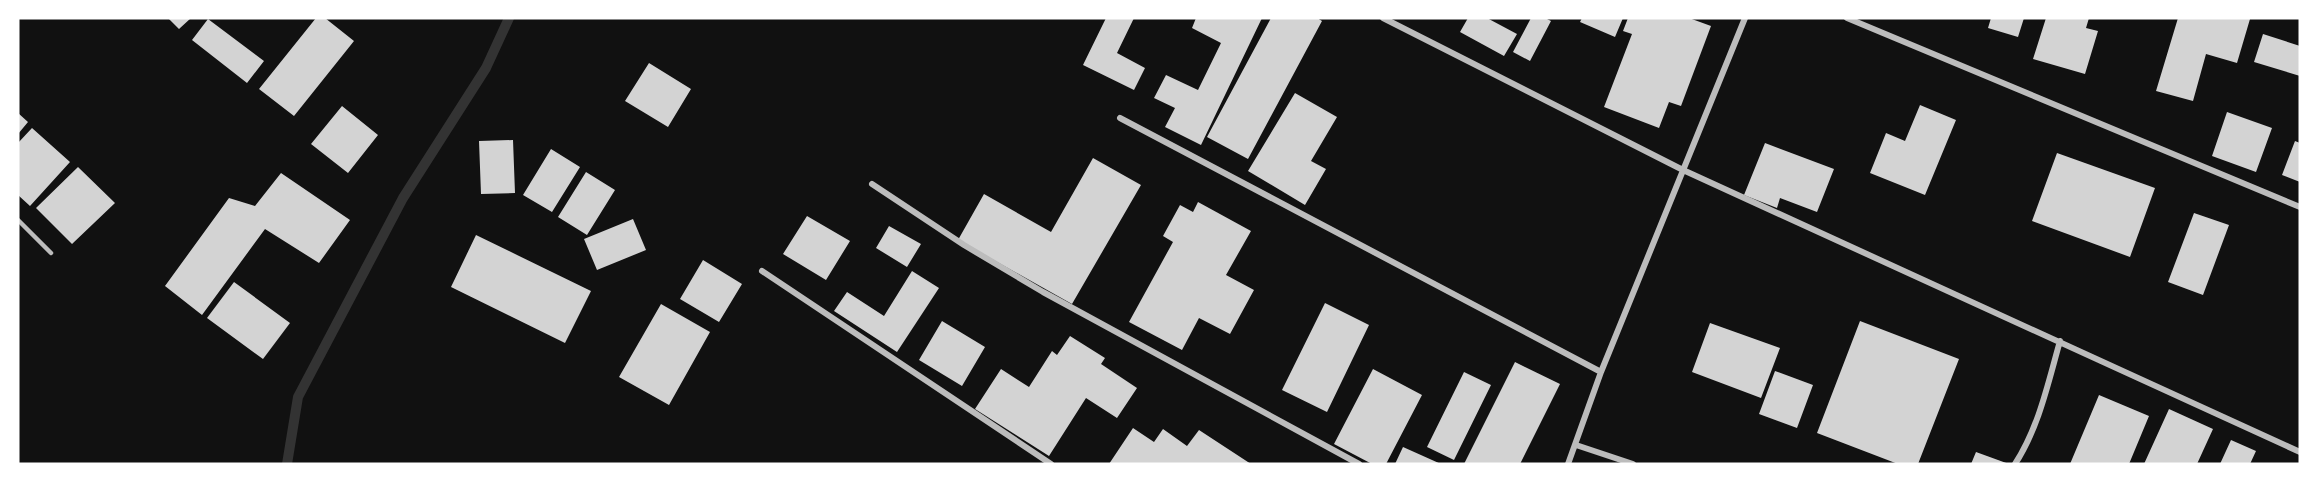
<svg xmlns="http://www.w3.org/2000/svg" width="2318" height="482" font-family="Georgia,serif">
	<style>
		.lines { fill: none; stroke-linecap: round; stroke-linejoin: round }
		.stream { stroke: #333; stroke-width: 10 }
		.building { fill: #d3d3d3 }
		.service { stroke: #bcbcbc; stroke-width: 4.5 }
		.minor { stroke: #bcbcbc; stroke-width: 6 }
	</style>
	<rect width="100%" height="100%" fill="#111"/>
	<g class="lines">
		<path class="stream" d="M287,464L298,397L403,198L486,68L509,18"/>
	</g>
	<path class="building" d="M168,18H191L179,29Z
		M316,18H325L354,41L294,116L259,89Z
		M1106,18H1134L1117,53L1145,68L1134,90L1083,65Z
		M1196,18H1262L1201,145L1165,127L1175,108L1154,98L1166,75L1198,90L1221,43L1192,28Z
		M1271,18H1317L1322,21L1248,159L1207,137Z
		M1468,18H1487L1517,34L1504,56L1460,32Z
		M1531,18H1545L1551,21L1530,61L1513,52Z
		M1582,18H1623L1615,37L1580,22Z
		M1628,18H1689L1711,26L1681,106L1669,102L1659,128L1604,107L1632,34L1623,31Z
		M1991,18H2024L2018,37L1988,28Z
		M2046,18H2089L2086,28L2098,31L2085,74L2033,59Z
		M2178,18L2250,19L2237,63L2206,54L2193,101L2156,91Z
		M208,19L264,61L247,83L192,40Z
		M2263,34L2300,46V76L2254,62Z
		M649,63L691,89L668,127L625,101Z
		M1295,93L1337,117L1311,161L1326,169L1305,205L1248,171Z
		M1920,105L1956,120L1925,195L1870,173L1886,133L1905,141Z
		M342,106L378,135L348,173L311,144Z
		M2227,112L2272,128L2256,172L2212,156Z
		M18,113L28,122L18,134Z
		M32,128L70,162L30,206L18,195V143Z
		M513,140L515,193L481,194L479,141Z
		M2295,141L2300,143V182L2282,175Z
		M1765,143L1834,169L1817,212L1780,198L1777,208L1744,195Z
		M551,149L580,167L552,212L523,195Z
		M2057,153L2155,188L2130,257L2032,221Z
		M1093,158L1141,185L1072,304L958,240L984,194L1051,232Z
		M78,167L115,203L72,244L36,208Z
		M586,172L615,190L587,235L558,217Z
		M281,173L350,220L319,263L265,229L202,315L165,286L229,198L255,206Z
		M1198,202L1251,231L1226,275L1254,290L1230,334L1199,318L1182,350L1129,322L1173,242L1163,236L1180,205L1193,212Z
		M2194,213L2229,225L2203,295L2168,282Z
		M807,216L850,241L826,280L783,254Z
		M633,219L646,250L597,270L584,239Z
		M889,226L921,244L907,267L876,248Z
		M476,235L591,291L565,343L451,287Z
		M703,260L742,284L719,322L680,299Z
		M912,271L939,288L897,352L834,311L847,292L884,316Z
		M234,282L290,323L263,359L207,318Z
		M1325,303L1369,325L1327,412L1282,390Z
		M661,304L710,332L669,405L619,377Z
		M942,321L985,347L962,386L919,360Z
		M1860,321L1959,359L1918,464H1898L1817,433Z
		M1710,323L1780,348L1761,398L1692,372Z
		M1070,336L1105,358L1101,364L1137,388L1117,418L1086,398L1049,456L975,409L1001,369L1029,387L1052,351L1057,355Z
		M1515,362L1560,384L1520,464H1464Z
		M1373,369L1422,395L1386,464H1372L1334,444Z
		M1775,371L1813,385L1797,428L1759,414Z
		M1464,372L1491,385L1454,460L1427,447Z
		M2099,395L2149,416L2129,464H2070Z
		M2169,409L2213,429L2197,464H2144Z
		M1133,428L1154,442L1163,429L1187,446L1199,430L1251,464H1109Z
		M2231,440L2256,451L2250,464H2220Z
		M1403,447L1441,464H1395Z
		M1976,452L2009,464H1971Z"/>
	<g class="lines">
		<path class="service" d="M18,220L51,253"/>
		<path class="minor" d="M1383,18L1683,170L2300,452
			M1847,18L2300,207
			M1120,118L1601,372
			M872,184L964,245L1043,292L1359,464
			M762,271L1051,464
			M1576,445L1633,464
			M1568,464L1601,372L1745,18
			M2015,464C2039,427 2048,383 2060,341"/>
	</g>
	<rect width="2318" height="482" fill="none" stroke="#ffffff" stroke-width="39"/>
</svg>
